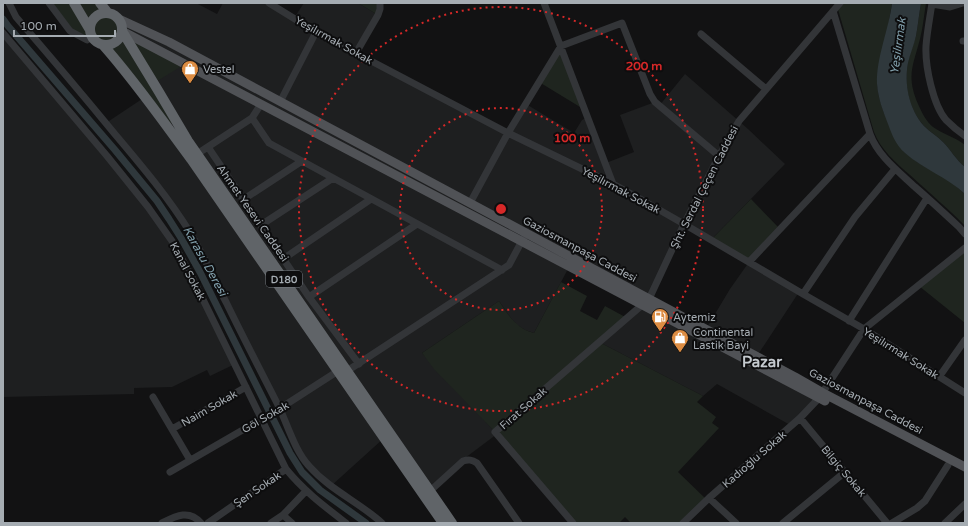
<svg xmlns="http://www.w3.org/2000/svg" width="968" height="526" font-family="'Varela Round',sans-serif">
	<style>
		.built { fill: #1e1f20 }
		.green { fill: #1f251f }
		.water { fill: #2f383c }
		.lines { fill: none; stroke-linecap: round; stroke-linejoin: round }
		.canal { stroke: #2f383c; stroke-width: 7 }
		.minor { stroke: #333538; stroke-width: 7 }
		.major { stroke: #505256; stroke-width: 9 }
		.highway { stroke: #606468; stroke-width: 10 }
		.ring { fill: none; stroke: #d62828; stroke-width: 2; stroke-dasharray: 2 4 }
		.labels { text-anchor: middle; stroke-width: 4; stroke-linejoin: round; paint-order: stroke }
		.shield { fill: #0d0d0e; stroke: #777c81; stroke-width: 1 }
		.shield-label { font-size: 10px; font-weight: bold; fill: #a5acb2 }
		.street-label { font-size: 11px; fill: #a5acb2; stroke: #0d0d0e }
		.poi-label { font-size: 11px; fill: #a5acb2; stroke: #0d0d0e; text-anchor: start }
		.water-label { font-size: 12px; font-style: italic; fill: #809eaa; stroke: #0d0d0e }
		.district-label { font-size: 15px; font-weight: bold; fill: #c5cacf; stroke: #0d0d0e }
		.centre { fill: #d62828; stroke: #0d0d0e; stroke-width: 2 }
		.ring-label { font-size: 12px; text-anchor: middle; font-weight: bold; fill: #d62828; stroke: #0d0d0e; stroke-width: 4; stroke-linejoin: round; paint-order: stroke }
	</style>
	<rect width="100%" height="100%" fill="#121213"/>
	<path class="built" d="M100,3H196L217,14L223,3H269L294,18L304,3H358L378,15L356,53L508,133L526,104L574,133L582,120L588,117L606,163L634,152L620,115L655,102L659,106L685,74L748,129L785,164L711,240L684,224L649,299L819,398L792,426L717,384L703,396L599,342L642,306L569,267L534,333L525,330L517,325L510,317L499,301L422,353L497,434L465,458L430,491L384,438L331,486L309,466L191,234L106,123L145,97L112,13Z
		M3,33L161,224L235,364L210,376L207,370L172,387L134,388V394L3,397Z
		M749,262L799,292L757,356L706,329L730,289Z"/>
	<path class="green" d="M49,3H100C108,10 121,17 122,29L185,64L154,83L176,121L167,126L100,44L94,39L87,40L70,31Z
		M358,3H380L378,15Z
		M840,3H892L888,27L878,71L877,84L879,97L884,113L904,152L917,162L950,181L965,194V226C948,208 928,192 910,175C896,163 881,150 874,132L837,6Z
		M921,3H926C924,15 923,27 920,39C913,66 906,76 918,104C922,113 926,121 933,127C943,134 955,137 965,145V167C956,160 951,150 943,142C937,136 930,132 924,126C906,106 903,78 910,54C912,48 914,42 916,36C918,25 919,14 921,3Z
		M561,46L585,110L539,82Z
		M751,199L780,229L749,262L711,240Z
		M965,248V323L919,286Z
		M561,282L587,296L580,311L597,320L605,306L627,318L599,342L703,396L697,402L716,417L712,423L719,428L678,472L707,500L683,523H631L625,517L619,523H573L495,432L434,369L422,353L499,301C508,315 517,329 534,333Z"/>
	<path class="water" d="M892,3H921C919,14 918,25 916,36C914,45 910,54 908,63C904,84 909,109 924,126C930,132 937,136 943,142C951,150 956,160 965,167V194C947,177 923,169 905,153C896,145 892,135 888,124C883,111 878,98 877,84C876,58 889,29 892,3Z"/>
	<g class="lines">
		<path class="canal" d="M3,19L8,26L115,150L157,201L169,219L181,238L200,272L290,453L302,472L320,490L366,523"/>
		<path class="minor" d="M9,3L16,17C49,55 82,94 114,133C141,165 169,198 191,234C204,256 214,280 226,302C243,337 261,372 279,407C288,426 295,451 309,466C330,490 359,502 382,523
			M49,3L70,31L87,40L92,37
			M269,3L316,32L508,133L613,184L635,196L684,224L803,294L864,329L965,393
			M544,3L613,184
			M932,3C930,17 927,32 926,46C925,66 933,105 946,120C952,126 958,131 965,136
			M932,4L950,7L963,3
			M833,11L870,134C878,156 898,171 915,187C930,200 944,213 959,227L965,234
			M3,33L107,156L148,207L172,241L192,277L286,469C304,491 324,506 346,523
			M701,34L766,89
			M963,41H965
			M356,53L378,15L380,9V3
			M280,102L316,32
			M252,118L269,143L502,270
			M208,147L309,297L359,364
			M197,154L252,118L261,104
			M244,199L302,161
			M470,203L508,133L561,46L622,23L650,94L655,102L719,156
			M261,225L333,178
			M283,259L371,199
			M749,262L870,134
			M803,294L855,217L895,169
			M309,297L417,224
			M849,321L927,198
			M347,371L509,265L524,237
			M939,377L965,340
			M153,397L190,460
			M800,418L887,523
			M172,429L246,387
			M170,472L279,409L338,371
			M430,491L463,461C469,459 472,460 477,463L519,523
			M709,498L736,523
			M283,515L292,523
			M162,523C176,516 189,509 201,523
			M208,523L286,469
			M271,523L283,515L306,491
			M573,523L495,432L649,299L684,224L719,156L739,121L840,3
			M683,523L709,498L800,418L819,398L864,329L965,248
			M783,523L845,472
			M892,523L917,508L925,501L948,465
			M945,523L965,504"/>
		<path class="major" d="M119,19L169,42L795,377L823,393L965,467
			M122,31L825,401"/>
		<path class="highway" d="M74,3L90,30
			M100,3L108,13
			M90 29a16 16 0 1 1 32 0a16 16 0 1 1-32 0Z
			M122,31L159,92L188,141L452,523
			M103,45C135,81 162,120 191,159L443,523"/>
	</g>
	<g class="ring">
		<circle cx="501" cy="209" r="101"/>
		<circle cx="501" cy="209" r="202"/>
	</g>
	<defs>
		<symbol id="shop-pin" viewBox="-11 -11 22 30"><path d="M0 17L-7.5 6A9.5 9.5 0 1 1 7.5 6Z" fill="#dc8c42" stroke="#0d0d0e"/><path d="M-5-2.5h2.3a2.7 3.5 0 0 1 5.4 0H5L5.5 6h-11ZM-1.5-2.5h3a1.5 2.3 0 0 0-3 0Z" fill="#fff"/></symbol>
		<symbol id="fuel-pin" viewBox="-11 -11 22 30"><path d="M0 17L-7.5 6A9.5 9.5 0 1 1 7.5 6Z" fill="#dc8c42" stroke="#0d0d0e"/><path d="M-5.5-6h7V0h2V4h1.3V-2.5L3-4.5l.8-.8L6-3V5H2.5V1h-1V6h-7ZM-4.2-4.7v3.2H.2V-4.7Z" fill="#fff"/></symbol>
	</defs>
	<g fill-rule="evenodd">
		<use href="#shop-pin" x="180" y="59" width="20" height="27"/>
		<use href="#fuel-pin" x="650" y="307" width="20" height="27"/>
		<use href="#shop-pin" x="670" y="328" width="20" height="27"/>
	</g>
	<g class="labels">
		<rect class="shield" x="266" y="271" width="36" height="16" rx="3"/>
		<g class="shield-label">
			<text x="284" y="283">D180</text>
		</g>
		<g class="street-label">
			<text transform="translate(334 40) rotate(29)" y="4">Yeşilırmak Sokak</text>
			<text transform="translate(704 187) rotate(-63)" y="4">Şht. Serdal Çeçen Caddesi</text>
			<text transform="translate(621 190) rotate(28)" y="4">Yeşilırmak Sokak</text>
			<text transform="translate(253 213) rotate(55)" y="4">Ahmet Yesevi Caddesi</text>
			<text transform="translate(580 249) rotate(28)" y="4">Gaziosmanpaşa Caddesi</text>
			<text transform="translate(188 271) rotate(62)" y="4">Kanal Sokak</text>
			<text transform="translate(901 353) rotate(32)" y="4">Yeşilırmak Sokak</text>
			<text transform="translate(866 401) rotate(28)" y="4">Gaziosmanpaşa Caddesi</text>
			<text transform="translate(209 408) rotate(-30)" y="4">Naim Sokak</text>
			<text transform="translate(523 408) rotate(-41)" y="4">Fırat Sokak</text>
			<text transform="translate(265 417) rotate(-30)" y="4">Göl Sokak</text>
			<text transform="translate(754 459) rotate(-41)" y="4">Kadıoğlu Sokak</text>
			<text transform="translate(844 471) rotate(50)" y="4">Bilgiç Sokak</text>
			<text transform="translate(257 489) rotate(-34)" y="4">Şen Sokak</text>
		</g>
		<g class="poi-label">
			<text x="203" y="73">Vestel</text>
			<text x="673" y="321">Aytemiz</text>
			<text x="693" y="336">Continental<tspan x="693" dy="13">Lastik Bayi</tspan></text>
		</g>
		<g class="water-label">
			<text transform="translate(898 46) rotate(-82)" y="4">Yeşilırmak</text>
			<text transform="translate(205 261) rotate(61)" y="4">Karasu Deresi</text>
		</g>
		<g class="district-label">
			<text x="762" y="367">Pazar</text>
		</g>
	</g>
	<circle cx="501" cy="209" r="6" class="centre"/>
	<g class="ring-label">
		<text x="644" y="70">200 m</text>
		<text x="572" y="142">100 m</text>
	</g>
	<rect width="968" height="526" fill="none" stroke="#a5acb2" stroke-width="8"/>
	<path d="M14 30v6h101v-6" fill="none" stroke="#a5acb2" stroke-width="2"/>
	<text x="20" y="30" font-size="12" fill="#a5acb2" stroke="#0d0d0e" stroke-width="3" paint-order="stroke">100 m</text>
</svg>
